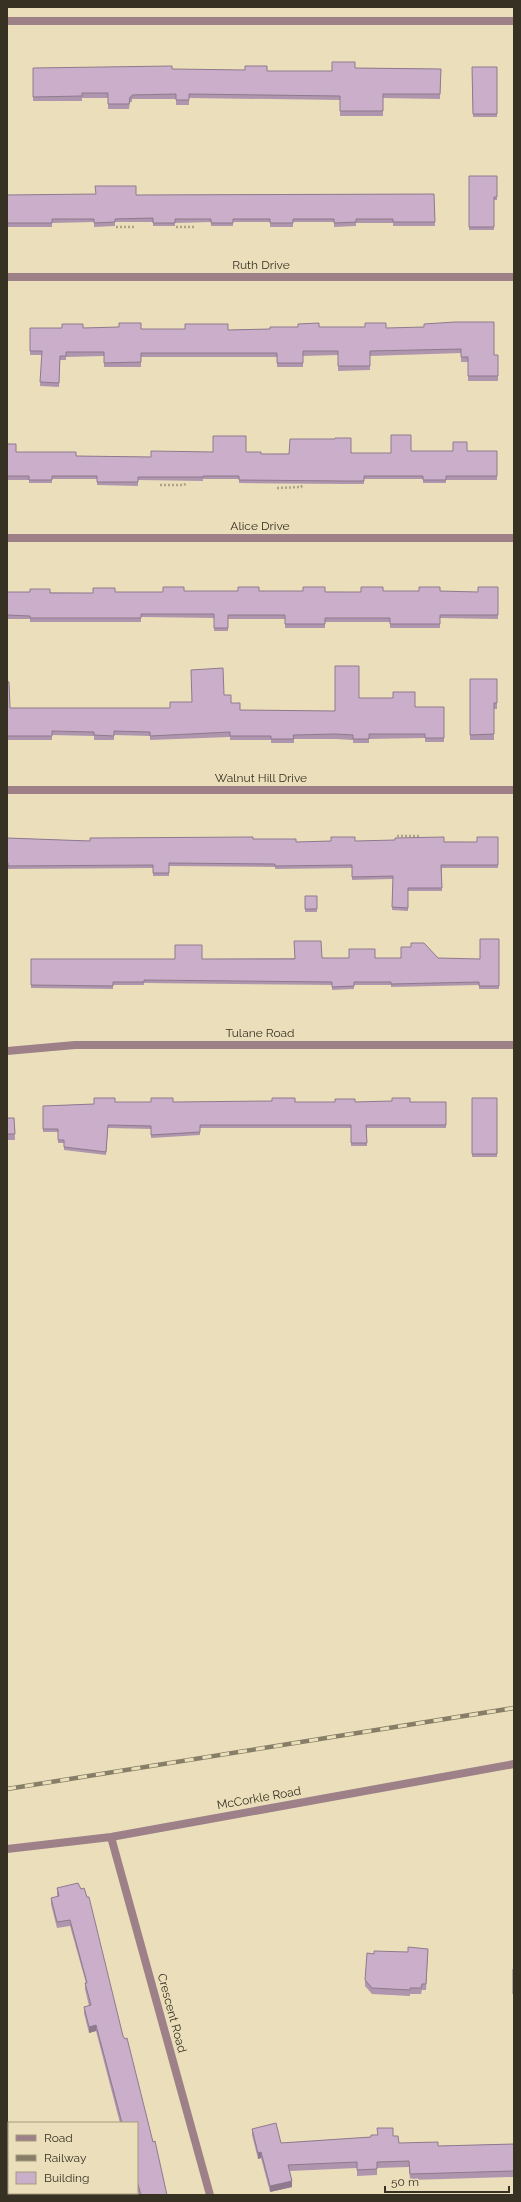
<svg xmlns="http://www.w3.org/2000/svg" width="521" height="2202" font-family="Raleway,sans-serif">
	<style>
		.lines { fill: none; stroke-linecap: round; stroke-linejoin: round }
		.path { stroke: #ada487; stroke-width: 2.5; stroke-dasharray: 2 2; stroke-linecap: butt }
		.minor { stroke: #9d8088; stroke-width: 8 }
		.rail-casing { stroke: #867e66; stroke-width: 4.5 }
		.rail { stroke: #ebdfbb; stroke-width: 3; stroke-dasharray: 9; stroke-linecap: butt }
		.wall { fill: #af96ae }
		.shaded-wall { fill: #8e7a8d }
		.building { fill: #cbaeca; stroke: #8e7a8d }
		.labels { text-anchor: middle; stroke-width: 4; stroke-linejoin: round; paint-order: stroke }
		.street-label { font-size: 12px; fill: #363123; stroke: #ebdfbb }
	</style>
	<rect width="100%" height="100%" fill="#ebdfbb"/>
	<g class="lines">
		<path class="path" d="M116,227H135
			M176,227H194
			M160,485H184L187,483
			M277,488L301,487L303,484
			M397,836H419L421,839"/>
		<path class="minor" d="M7,21H514
			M7,277H514
			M7,538H514
			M7,790H514
			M7,1051L75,1045H514
			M111,1837L210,2195
			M7,1849L111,1837L514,1764"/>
		<defs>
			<path id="rail" d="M7,1789L514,1708"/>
		</defs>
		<use href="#rail" class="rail-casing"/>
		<use href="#rail" class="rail"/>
	</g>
	<path class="wall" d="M472,67H497V117H473Z
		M33,68L267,71H332L355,68L441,69L440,99L383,98V116H340V100L189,98V105H176V99H132V102H130L129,109H108V98H82V101H33Z
		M469,176H497V200H494V230H469Z
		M434,194L435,226H393V223H356V226L334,227V222H293V227H270V222H233V226H211V222L175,223V226H153V222H115V226L94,227V222L52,223V227H7V195H136Z
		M319,327L386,328L494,355H498V381H468V362H461V353L370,356V370L338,371V355L303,356V367H277V357H141V367H104V356L66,357V360H60L59,387L40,386L42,355H30V328H83L141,329L228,330L270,329Z
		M7,444L16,452L76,456L151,457L246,452L261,454L391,453L411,451H497V480H446V483H423V479H364V484H344L239,483V479H203V481L138,480V486L97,485V479H52V483H29V480H7Z
		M498,587V619L440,618V628H390V622H325V628H285V619H228V631H214V618L141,617V622H30V619H7V592L93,593L163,592L184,591L361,592L383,591L478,592Z
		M470,679H497V709H494V740H470Z
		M7,681L10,708H170L224,695L231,703L240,710L335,711L359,698L415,707H444V742H425V738L369,739V743H353V740L335,739H294V743H271V740H230V737L150,740V736L114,735V740H94V736L52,735V740H7Z
		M498,837V868H442V891H408V911L392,910L393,879L352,880V868L275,869V867L169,866V876H153V868L8,869V866H7V838L90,841L253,839L296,842L355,841L477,842Z
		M305,896H317V912H305Z
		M499,939V989H479V985L391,987V985H354V989L332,990V985L144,983V985H113V989L31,988V959H202L322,958L480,959Z
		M472,1098H497V1157H472Z
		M115,1102H446V1128H367V1146H351V1128H200V1135L151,1138V1129L108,1128L106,1155L64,1150V1143H58V1132H43V1106L94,1104Z
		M7,1118H14L15,1140H7V1165Z
		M57,1888L123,2036L153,2142L167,2195H139L137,2187V2123H120L96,2031L89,2033L84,2013V2007L89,2006L85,1989V1983H86L70,1926L57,1928L51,1904V1898L57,1897Z
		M428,1954L426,1990H422L421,1994H410V1996L372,1994L365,1986V1980Z
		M513,1969H514V2000H513Z
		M252,2129L281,2143L371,2137L393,2136L399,2143L438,2146L514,2144V2140V2177L410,2180L409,2167L377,2168V2175L357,2176V2168L290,2171L292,2187L270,2192L261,2158L258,2159L252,2135Z"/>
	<path class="shaded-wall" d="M96,2025V2031L89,2033V2027Z
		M261,2152V2158L258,2159V2153Z
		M292,2181V2187L270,2192V2186Z"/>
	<path class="building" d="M332,62H355V68L441,69L440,94H383V111H340V96L189,94V100H176V94L132,95V97H130L129,104H108V93H82V96L33,97V68L172,66V69L245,70V66H267V71H332Z
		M472,67H497V114H473Z
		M469,176H497V197H494V227H469Z
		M95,186H136V195L434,194L435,222H393V219H356V222L334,223V219H293V223H270V219H233V223H211V219H175V223H153V218L115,219V222L94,223V219H52V223H7V195L96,194Z
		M455,322H494V355H498V376H468V357H461V349L370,351V366H338V351H303V363H277V353H141V362L104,363V352H66V356H60L59,383L40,382L42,351H30V328H62V324H83V328L119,327V323H141V329H185V324H228V330L270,329V327H298V324L319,323V327H365V323H386V328L424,327V324Z
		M391,435H411V451H453V442H467V451H497V476H446V480H423V476H364V481H344L239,480V476H203V477H138V482H97V476H52V480H29V476H7V444H16V452H76V456L151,457V451L213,452V436H246V452H261V454H289L290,439H335V438H351V453H391Z
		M163,587H184V591H238V587H259V591H303V587H325V592H361V587H383V591H419V587H440V591L478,592V587H498V615H440V624H390V618H325V624H285V615H228V628H214V614H141V618H30V616L7,615V592H30V589H50V593H93V588H115V592H163Z
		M335,666H359V698H393V692H415V707H444V738H425V734H369V739H353V735L335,734L293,735L294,739H271V736H230V732L150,736V732L114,731V736L94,735V732L52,731V736H7V681L9,682L10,708H170V702H192L191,670L223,668L224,695H231V703H240V710L335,711Z
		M470,679H497V703H494V734L470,735Z
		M253,837V839H296V842L331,841V837H355V841L395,840V838L444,837V842H477V837H498V865H441L442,888H408V908L392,907L393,876L352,877V865L275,866V864L169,863V873H153V865L8,866V863H7V838L90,841V838Z
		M305,896H317V909H305Z
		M480,939H499V986H479V982L391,984V982H354V986L332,987V982L144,980V982H113V986L31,985V959H175V945H202V959H295L294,941H321L322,958H349V949H375V958H401V947H411V943H424L438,958L480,959Z
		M94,1098H115V1102H151V1098H173V1102L272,1101V1098H295V1102H335V1099H355V1102L392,1101V1098H410V1102H446V1125H366L367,1143H351V1125H200V1132L151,1135V1126L108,1125L106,1152L64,1147V1140H58V1129H43V1106L94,1104Z
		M472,1098H497V1154H472Z
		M7,1118H14L15,1134H7V1160Z
		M78,1883L81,1889L84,1888L87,1897H89L123,2036L125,2039L127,2038L153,2142L155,2141L167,2195H141L137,2181V2123H122L96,2025L89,2027L84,2007L91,2005L85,1983H87L70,1920L57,1922L51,1898L59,1896L57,1888Z
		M408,1947L428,1949L426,1984H422L421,1988H410V1990L372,1988L365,1980L367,1953L374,1954V1951L408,1952Z
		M513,1969H514V1994H513Z
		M276,2123L281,2143L371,2137V2135H378L377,2128H393V2136H398L399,2143L438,2142V2146L514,2144V2140V2171L410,2174L409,2161L377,2162V2169L357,2170V2162L288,2165L292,2181L270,2186L261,2152L258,2153L252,2129Z"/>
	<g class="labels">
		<g class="street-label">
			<text x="261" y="269">Ruth Drive</text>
			<text x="260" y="530">Alice Drive</text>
			<text x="261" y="782">Walnut Hill Drive</text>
			<text x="260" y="1037">Tulane Road</text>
			<text transform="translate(259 1798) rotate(-10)" y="4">McCorkle Road</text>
			<text transform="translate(172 2013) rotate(75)" y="4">Crescent Road</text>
		</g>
	</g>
	<rect width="521" height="2202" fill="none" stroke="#363123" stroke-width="16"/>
	<rect x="8" y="2122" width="130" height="72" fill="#ebdfbb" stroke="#a3997e"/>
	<rect x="16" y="2135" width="20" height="6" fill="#9d8088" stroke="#a3997e"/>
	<text x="44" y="2142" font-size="12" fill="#363123">Road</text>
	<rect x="16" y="2155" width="20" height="6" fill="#867e66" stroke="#a3997e"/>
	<text x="44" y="2162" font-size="12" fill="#363123">Railway</text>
	<rect x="16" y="2172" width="20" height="12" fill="#cbaeca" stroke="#a3997e"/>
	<text x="44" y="2182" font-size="12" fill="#363123">Building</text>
	<path d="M385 2186v6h124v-6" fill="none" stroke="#363123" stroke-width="2"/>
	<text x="391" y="2186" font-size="12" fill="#363123" stroke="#ebdfbb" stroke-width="3" paint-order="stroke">50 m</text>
</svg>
